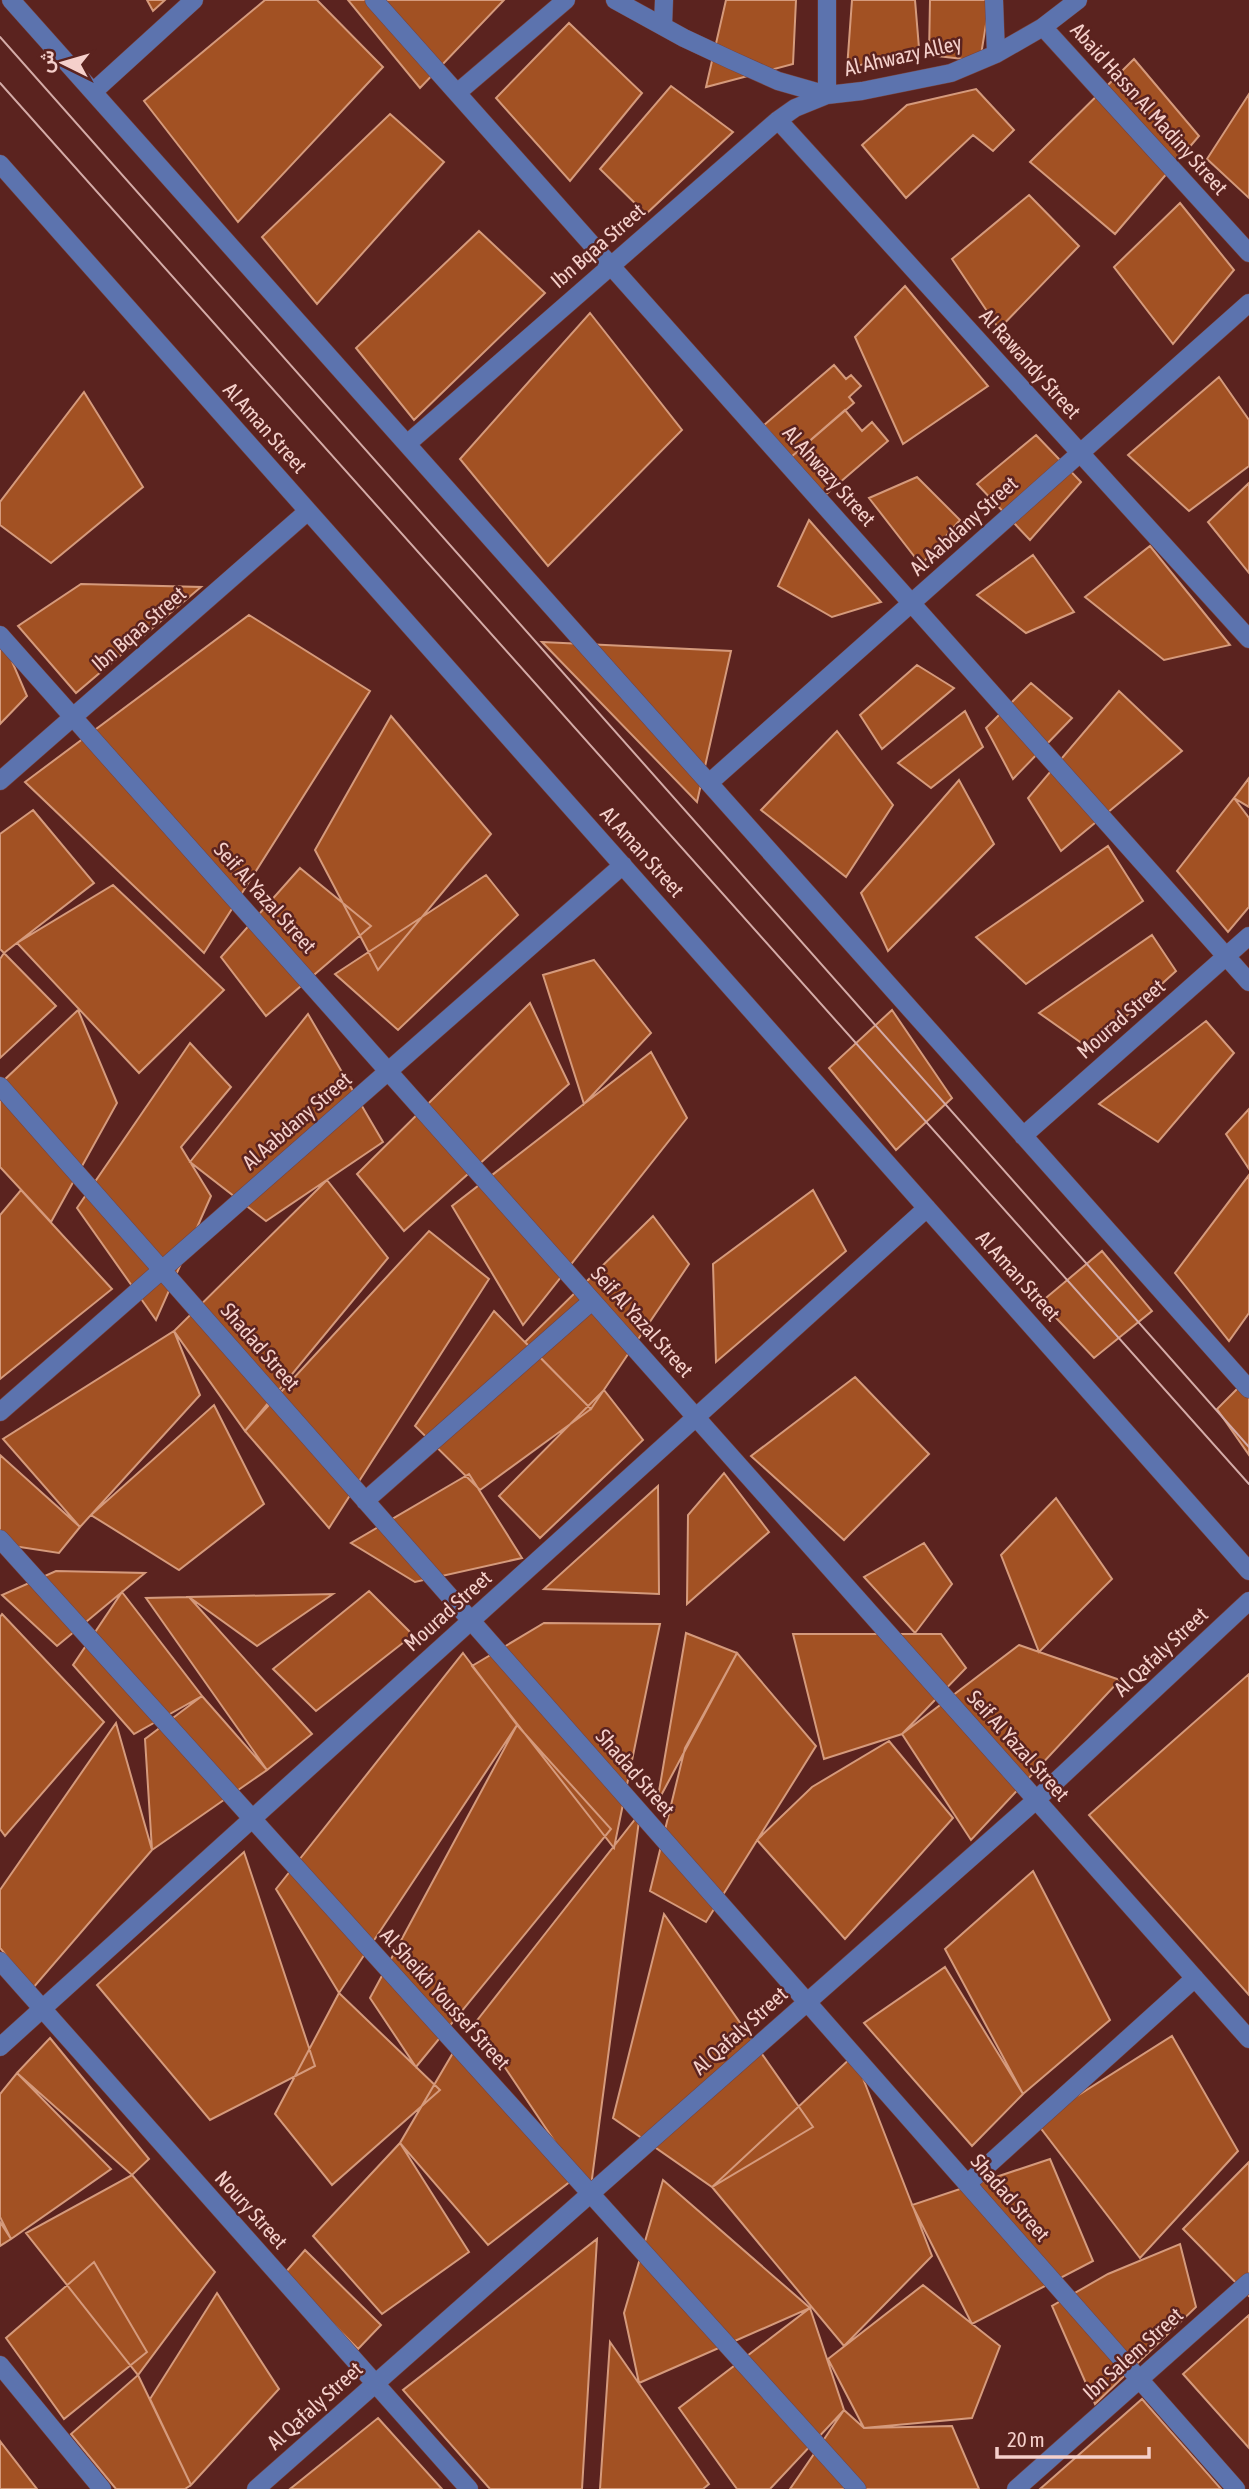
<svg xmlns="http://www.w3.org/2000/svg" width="1249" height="2489" font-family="'Asap Condensed',Vazirmatn,sans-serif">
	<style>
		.building { fill: #a25123; stroke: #d59a7c; stroke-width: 2 }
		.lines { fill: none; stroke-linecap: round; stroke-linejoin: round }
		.minor-casing { stroke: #77423e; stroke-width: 19 }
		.minor { stroke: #5c73ae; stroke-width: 18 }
		.tram { stroke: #d4aba7; stroke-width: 2 }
		.labels { text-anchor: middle; stroke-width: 5; stroke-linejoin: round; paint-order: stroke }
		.street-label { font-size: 21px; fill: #f5d0cb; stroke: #5b231f }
	</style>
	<rect width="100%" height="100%" fill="#5b231f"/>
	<path class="building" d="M147,0H165L153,11Z
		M265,0H317L383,67L238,222L144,101Z
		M348,0H504L420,88Z
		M726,0H796L793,64L706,87Z
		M852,0H915L919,48L847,69Z
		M930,0H990L980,61L929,55Z
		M569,23L642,93L570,181L496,98Z
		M1134,59L1199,136L1115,234L1030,162Z
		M671,86L733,132L646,214L600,169Z
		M976,89L1014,130L993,151L973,135L906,198L862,145L907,105Z
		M1249,94V198L1207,159Z
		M390,114L444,162L317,304L262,237Z
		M1029,195L1079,246L999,329L952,259Z
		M1180,203L1234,270L1173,344L1114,267Z
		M479,231L545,293L414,420L356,348Z
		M905,286L988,386L903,444L855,337Z
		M590,313L682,430L548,566L460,459Z
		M834,365L846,379L851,375L861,386L849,397L854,403L791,457L764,425Z
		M1219,377L1249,420V466L1189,511L1128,455Z
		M84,392L143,487L51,563L0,525V502Z
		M845,410L862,431L872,422L888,441L824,496L791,457Z
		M1036,435L1081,482L1030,540L977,484Z
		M917,477L960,520L921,565L869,498Z
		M1249,483V573L1208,522Z
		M809,520L881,602L832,617L778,586Z
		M1150,546L1230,645L1164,660L1085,597Z
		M1033,555L1074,612L1026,633L977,595Z
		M81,584L201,587L76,693L18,626Z
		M249,615L370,691L204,953L25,782Z
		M1,636L27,696L0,724V636Z
		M542,642L731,651L697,802Z
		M917,665L954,688L882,749L860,715Z
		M1031,683L1072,718L1013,779L986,728Z
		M1119,691L1182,751L1061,851L1028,798Z
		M965,711L983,747L931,788L898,763Z
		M391,716L491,834L378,970L315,850Z
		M837,731L893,805L846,877L761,810Z
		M1249,778V807L1234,798Z
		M959,780L994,844L888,951L861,893Z
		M1234,798L1249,818V907L1228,932L1177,871Z
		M33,810L94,883L4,953L0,949V834Z
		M1108,846L1143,901L1026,984L976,937Z
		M300,868L371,926L266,1016L221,957Z
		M486,875L518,915L398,1030L335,974Z
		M113,885L224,990L139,1073L17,943Z
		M1152,935L1176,971L1090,1049L1039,1013Z
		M4,953L56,1006L0,1058V959Z
		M594,960L651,1033L584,1104L543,975Z
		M530,1003L569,1084L404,1231L357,1174Z
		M78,1010L117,1103L51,1222L0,1167V1084Z
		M892,1010L952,1098L896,1150L829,1068Z
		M308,1014L383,1142L266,1221L190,1162Z
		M1206,1021L1234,1053L1158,1142L1099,1104Z
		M190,1043L231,1087L181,1147L211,1196L156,1320L77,1208Z
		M651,1052L687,1118L523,1325L452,1206Z
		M1249,1109V1169L1226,1134Z
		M1249,1175V1313L1229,1341L1175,1273Z
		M327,1180L388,1258L245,1431L174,1331Z
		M21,1190L112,1289L0,1379V1215Z
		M813,1190L846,1251L716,1362L713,1264Z
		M653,1216L689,1264L591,1409L525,1342Z
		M429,1231L489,1279L329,1528L245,1431Z
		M1102,1251L1152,1311L1094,1358L1041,1302Z
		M494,1311L591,1409L480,1490L415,1426Z
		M174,1331L200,1395L80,1527L3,1439Z
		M855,1377L929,1454L844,1540L751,1456Z
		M1249,1377V1455L1217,1409Z
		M604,1390L643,1440L540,1538L499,1496Z
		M214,1405L264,1504L179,1570L91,1515Z
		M0,1455L80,1527L59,1553L0,1544Z
		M724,1473L769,1532L687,1604L688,1515Z
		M469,1474L522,1558L415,1582L351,1543Z
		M658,1486L659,1594L544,1589Z
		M1056,1498L1112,1579L1039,1652L1001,1555Z
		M924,1543L952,1584L915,1633L864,1577Z
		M56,1571L145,1573L57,1646L2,1595Z
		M369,1591L413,1635L316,1711L273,1669Z
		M122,1592L202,1696L134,1734L73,1665Z
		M333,1594L257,1646L189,1597Z
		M189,1597L312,1734L267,1770L146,1598Z
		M2,1614L104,1722L5,1836L0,1829V1617Z
		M544,1623L660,1624L614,1848L472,1666Z
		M686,1633L737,1653L657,1803Z
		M793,1634H941L966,1668L902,1734L824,1759Z
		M1019,1645L1120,1680L971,1840L902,1734Z
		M463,1653L517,1725L339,1993L276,1889Z
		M737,1653L816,1746L706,1922L650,1891L685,1748Z
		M1249,1674V1995L1089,1815Z
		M202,1696L267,1770L152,1850L145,1739Z
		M116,1723L152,1850L33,1988L0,1948V1890Z
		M517,1725L611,1829L416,2067L370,1998Z
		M889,1741L953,1818L845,1939L757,1840L812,1787Z
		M640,1813L590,2194L475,2023Z
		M244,1852L315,2066L210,2120L97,1985Z
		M1033,1871L1110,2020L1023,2094L945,1949Z
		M664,1914L813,2127L712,2187L613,2118Z
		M945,1967L1023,2094L972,2146L864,2023Z
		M339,1993L440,2090L332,2185L275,2114Z
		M1172,2036L1238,2151L1140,2258L1036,2122Z
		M50,2038L149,2159L132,2175L17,2073Z
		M457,2046L576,2177L488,2245L400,2143Z
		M854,2055L932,2256L844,2346L712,2187Z
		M17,2073L111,2169L11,2239L0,2217V2094Z
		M400,2143L469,2252L382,2314L313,2236Z
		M1050,2159L1093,2261L972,2324L912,2205Z
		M1249,2162V2296L1183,2229Z
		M132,2175L215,2272L138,2375L26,2233Z
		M663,2180L810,2308L639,2383L624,2313Z
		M0,2222L11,2239L0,2246Z
		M597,2239L582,2489H490L403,2390Z
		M1180,2244L1196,2307L1095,2404L1052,2306L1108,2274Z
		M305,2250L381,2325L358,2349L284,2274Z
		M94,2262L147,2352L64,2419L6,2338Z
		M923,2285L1000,2346L972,2418L864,2428L828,2359Z
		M217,2293L279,2389L191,2485L150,2399Z
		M810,2308L844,2410L770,2489H737L679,2408Z
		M1249,2315V2448L1183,2374Z
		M610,2342L709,2484L703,2489H600Z
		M138,2375L191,2485L185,2489H116L71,2434Z
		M1142,2399L1221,2489H1040Z
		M844,2410L864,2428L952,2426L979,2489H790Z
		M378,2418L442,2489H290Z
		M0,2441L37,2489H0Z"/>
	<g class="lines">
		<defs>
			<path id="minor" d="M11,0L1249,1389
				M374,0L1249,982
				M615,0L684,38L731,60L778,81L827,95L862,91L951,73L996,54L1043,27L1078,0
				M994,0L996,54
				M663,26L664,0
				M1043,27L1249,253
				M93,92L194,0
				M457,93L566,0
				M827,95V0
				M778,120L1249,639
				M0,164L1249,1571
				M407,444L778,120L795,108L827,95
				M0,635L1249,2039
				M0,781L308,511
				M709,783L1249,303
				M0,1086L1236,2489
				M1023,1136L1249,936
				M0,1412L623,865
				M365,1501L592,1301
				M0,1539L857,2489
				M0,1961L469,2489
				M0,2047L927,1208
				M967,2184L1195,1978
				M0,2365L102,2489
				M256,2489L1036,1800L1249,1601
				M1016,2489L1249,2282"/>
		</defs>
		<use href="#minor" class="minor-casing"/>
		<use href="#minor" class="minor"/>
		<path class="tram" d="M0,37L1249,1447
			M0,83L1249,1484"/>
	</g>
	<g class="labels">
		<g class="street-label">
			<text transform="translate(903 56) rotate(-13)" y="7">Al Ahwazy Alley</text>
			<text transform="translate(1149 109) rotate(48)" y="7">Abaid Hassn Al Madiny Street</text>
			<text transform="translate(598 246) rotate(-41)" y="7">Ibn Bqaa Street</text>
			<text transform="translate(1030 364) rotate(48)" y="7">Al Rawandy Street</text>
			<text transform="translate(265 428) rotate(48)" y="7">Al Aman Street</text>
			<text transform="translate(829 476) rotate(48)" y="7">Al Ahwazy Street</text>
			<text transform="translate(964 526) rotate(-42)" y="7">Al Aabdany Street</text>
			<text transform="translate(139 629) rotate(-41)" y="7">Ibn Bqaa Street</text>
			<text transform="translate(642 852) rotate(48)" y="7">Al Aman Street</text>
			<text transform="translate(265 898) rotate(48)" y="7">Seif Al Yazal Street</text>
			<text transform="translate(1121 1019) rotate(-41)" y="7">Mourad Street</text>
			<text transform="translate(297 1121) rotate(-41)" y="7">Al Aabdany Street</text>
			<text transform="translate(1018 1276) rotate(48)" y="7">Al Aman Street</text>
			<text transform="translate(642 1322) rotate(48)" y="7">Seif Al Yazal Street</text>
			<text transform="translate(260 1347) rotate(49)" y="7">Shadad Street</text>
			<text transform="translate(448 1611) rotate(-42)" y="7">Mourad Street</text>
			<text transform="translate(1161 1652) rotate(-43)" y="7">Al Qafaly Street</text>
			<text transform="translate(1018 1746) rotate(48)" y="7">Seif Al Yazal Street</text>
			<text transform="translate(635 1773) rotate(49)" y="7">Shadad Street</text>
			<text transform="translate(445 1999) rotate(48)" y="7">Al Sheikh Youssef Street</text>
			<text transform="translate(740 2031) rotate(-42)" y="7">Al Qafaly Street</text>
			<text transform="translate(1010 2198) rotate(49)" y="7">Shadad Street</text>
			<text transform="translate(251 2210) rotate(48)" y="7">Noury Street</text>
			<text transform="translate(1133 2354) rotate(-42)" y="7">Ibn Salem Street</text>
			<text transform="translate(315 2406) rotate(-42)" y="7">Al Qafaly Street</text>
		</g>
	</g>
	<g transform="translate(63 63) rotate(275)" stroke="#5b231f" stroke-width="5" paint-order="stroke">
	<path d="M0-5L12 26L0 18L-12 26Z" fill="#f5d0cb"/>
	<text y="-10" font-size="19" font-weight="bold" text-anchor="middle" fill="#f5d0cb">ش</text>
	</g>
	<path d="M997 2447v10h152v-10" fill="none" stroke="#f5d0cb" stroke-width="3.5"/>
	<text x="1007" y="2447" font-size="21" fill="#f5d0cb" stroke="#5b231f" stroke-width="5" paint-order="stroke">20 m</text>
</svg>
